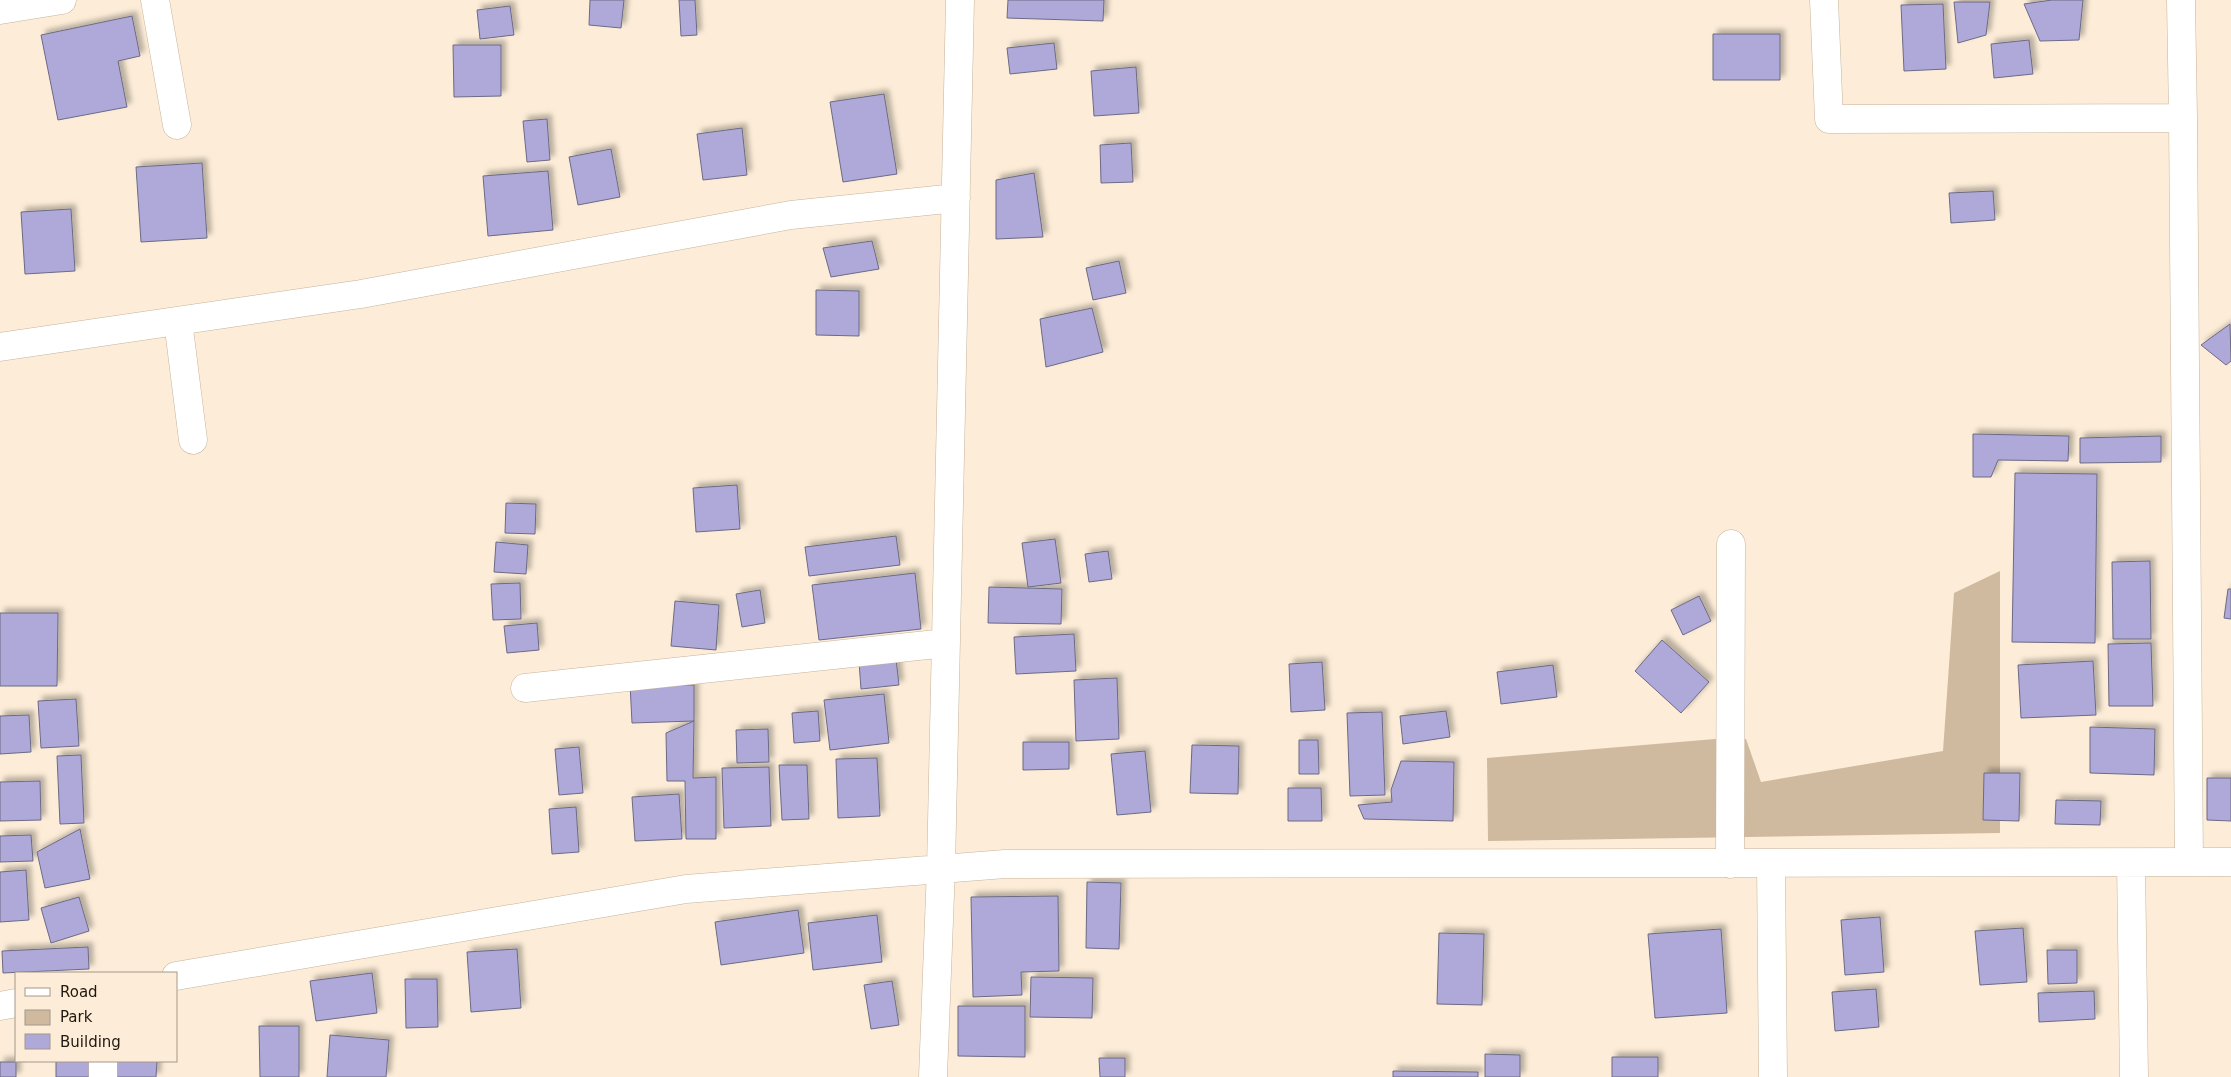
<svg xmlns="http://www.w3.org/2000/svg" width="2231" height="1077" font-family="'DejaVu Sans',sans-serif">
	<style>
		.green { fill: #cfba9f }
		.building { fill: #aea9d8; stroke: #6c6a84; filter: url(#shadow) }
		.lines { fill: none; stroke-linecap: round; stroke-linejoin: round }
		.minor-casing { stroke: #c6b39b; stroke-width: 29 }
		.minor { stroke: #fff; stroke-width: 28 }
	</style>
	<defs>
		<filter id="shadow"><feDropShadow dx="4.5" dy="-4.5" stdDeviation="2.5" flood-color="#0004"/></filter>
	</defs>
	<rect width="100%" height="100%" fill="#fdedd8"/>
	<path class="green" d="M2000,571V833L1488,841L1487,758L1727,738L1746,739L1761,782L1943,751L1954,593Z"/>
	<path class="building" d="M590,0H624L621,28L589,25Z
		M679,0H695L697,35L681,36Z
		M1008,0H1104L1103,21L1007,18Z
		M2052,0H2083L2079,40L2040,41L2024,4Z
		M1954,2H1990L1986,35L1958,43Z
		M1943,4L1946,69L1904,71L1901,5Z
		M510,6L514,35L480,39L477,10Z
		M132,16L140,56L118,61L127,107L58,120L41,35Z
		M1713,34H1780V80H1713Z
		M2029,40L2033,74L1994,78L1991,44Z
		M1054,43L1057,69L1010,74L1007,48Z
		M453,45H501V96L454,97Z
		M1136,67L1139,113L1094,116L1091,71Z
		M884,94L897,174L843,182L830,102Z
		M547,119L550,160L527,162L523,121Z
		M742,128L747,175L703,180L697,134Z
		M1131,143L1133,182L1101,183L1100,145Z
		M611,149L620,197L578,205L569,157Z
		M202,163L207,238L141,242L136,167Z
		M548,171L553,230L488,236L483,176Z
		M1034,173L1043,237L996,239V180Z
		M1993,191L1995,220L1951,223L1949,193Z
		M71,209L75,271L25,274L21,212Z
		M872,241L879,269L831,277L823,248Z
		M1119,261L1126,293L1093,300L1086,268Z
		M816,290L859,291V336L816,335Z
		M1092,308L1103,352L1046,367L1040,319Z
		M2230,324L2231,361L2226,365L2201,345Z
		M1973,434L2069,436L2068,461L1998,460L1991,477H1973Z
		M2161,436V462L2080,463V438Z
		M2015,473L2097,474L2095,643L2012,642Z
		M737,485L740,529L696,532L693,488Z
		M506,503L536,504L535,534L505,533Z
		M896,536L900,565L809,576L805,547Z
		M1055,539L1061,583L1028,587L1022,543Z
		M496,542L528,545L526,574L494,572Z
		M1108,551L1112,579L1089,582L1085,554Z
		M2150,561L2151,639H2113L2112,562Z
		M915,573L921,629L819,640L812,585Z
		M520,583L521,619L493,620L491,584Z
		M989,587L1062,589L1061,624L988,623Z
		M2228,589H2231V619L2224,618Z
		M760,590L765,623L742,627L736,594Z
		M1699,596L1711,621L1683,635L1671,610Z
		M675,601L719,605L716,650L671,646Z
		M0,613H58L57,686H0Z
		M537,623L539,650L507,653L504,626Z
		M1074,634L1076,671L1016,674L1014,637Z
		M1662,640L1709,682L1681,713L1635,671Z
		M2151,643L2153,706H2109L2108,644Z
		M896,659L899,685L861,689L859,662Z
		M2093,661L2096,715L2021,718L2018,665Z
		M1322,662L1325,710L1291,712L1289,664Z
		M1553,665L1557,697L1501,704L1497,672Z
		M1117,678L1119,739L1076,741L1074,680Z
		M630,684L694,685V721L632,723Z
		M884,694L889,743L830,750L824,700Z
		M76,699L79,746L41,748L38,701Z
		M818,711L820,741L794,743L792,713Z
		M1446,711L1450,737L1403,744L1400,716Z
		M1382,712L1385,795L1350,796L1347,713Z
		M29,715L31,752L0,754V716Z
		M694,721L693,778L716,777V839H686L685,781H667L666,733Z
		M2090,727L2155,729L2154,775L2090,773Z
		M768,729L769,762L737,763L736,730Z
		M1299,740H1318L1319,774H1299Z
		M1023,742H1069V769L1023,770Z
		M1192,745L1239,746L1238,794L1190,793Z
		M579,747L583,793L559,795L555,749Z
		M1145,751L1151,812L1117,815L1111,754Z
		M81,755L84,823L60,824L57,756Z
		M877,758L880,816L838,818L836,759Z
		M1401,761L1454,762L1453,821L1364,819L1358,805L1392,802L1391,790Z
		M779,765H807L809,819L782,820Z
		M769,767L771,826L724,828L722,768Z
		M1984,773H2020L2019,821L1983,820Z
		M2207,778H2231V821L2207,820Z
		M40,781L41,820L0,821V782Z
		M1288,788H1321L1322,821H1288Z
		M679,794L682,839L635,841L632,797Z
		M2056,800L2101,801L2100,825L2055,824Z
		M576,807L579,852L552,854L549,809Z
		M80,829L90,879L45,888L37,852Z
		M31,835L33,861L0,862V836Z
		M26,870L29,920L0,922V872Z
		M1087,882L1121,883L1119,949L1086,948Z
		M1058,896L1059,971L1021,972L1022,995L973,997L971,897Z
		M79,897L89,931L51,943L41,908Z
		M798,910L804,953L721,965L715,922Z
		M877,915L882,962L813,970L808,923Z
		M1880,917L1884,972L1845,975L1841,920Z
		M2023,928L2027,982L1980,985L1975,931Z
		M1721,929L1727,1013L1655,1018L1648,934Z
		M1439,933L1484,934L1482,1005L1437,1004Z
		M88,947L89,969L3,973L2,951Z
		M517,949L521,1008L471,1012L467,952Z
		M2047,950H2077V983L2048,984Z
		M372,973L377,1013L316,1021L310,981Z
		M1031,977L1093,978L1092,1018L1030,1017Z
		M405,979H437L438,1027L406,1028Z
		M892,981L899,1025L871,1029L864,985Z
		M1876,989L1879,1027L1835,1031L1832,992Z
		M2094,991L2095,1019L2039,1022L2038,993Z
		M958,1006H1025V1057L958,1056Z
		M259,1026H299V1077H260Z
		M330,1035L389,1040L386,1077H327Z
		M1485,1054L1520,1055V1077H1485Z
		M1612,1057H1658V1077H1612Z
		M1099,1058H1125V1077H1100Z
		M56,1061H90V1077H56Z
		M110,1061H157L156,1077H109Z
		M0,1062H16V1077H0Z
		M1393,1071L1478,1072V1077H1393Z"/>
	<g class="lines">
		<defs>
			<path id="minor" d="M155,0L177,125
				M1824,0L1829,119L2183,118L2189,862
				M2181,0L2183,118
				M0,10L62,0
				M178,321L193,440
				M0,347L361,294L791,215L956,198
				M525,688L946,643
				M2131,863L2134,1077
				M1730,864L1731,544
				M1771,864L1773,1077
				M176,976L686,889L1005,864L2231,862
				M0,1006L16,1003
				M103,1077V1061
				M933,1077L941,868L960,0"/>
		</defs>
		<use href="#minor" class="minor-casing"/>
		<use href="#minor" class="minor"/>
	</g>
	<rect x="15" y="972" width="162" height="90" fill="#fdedd8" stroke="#a49888"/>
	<rect x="25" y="988" width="25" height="8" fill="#ffffff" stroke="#a49888"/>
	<text x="60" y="997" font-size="15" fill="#1f180f">Road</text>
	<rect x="25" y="1010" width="25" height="15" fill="#cfba9f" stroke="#a49888"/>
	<text x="60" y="1022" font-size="15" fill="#1f180f">Park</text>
	<rect x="25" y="1034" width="25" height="15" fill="#aea9d8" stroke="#a49888"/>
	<text x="60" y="1047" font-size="15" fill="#1f180f">Building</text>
</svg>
